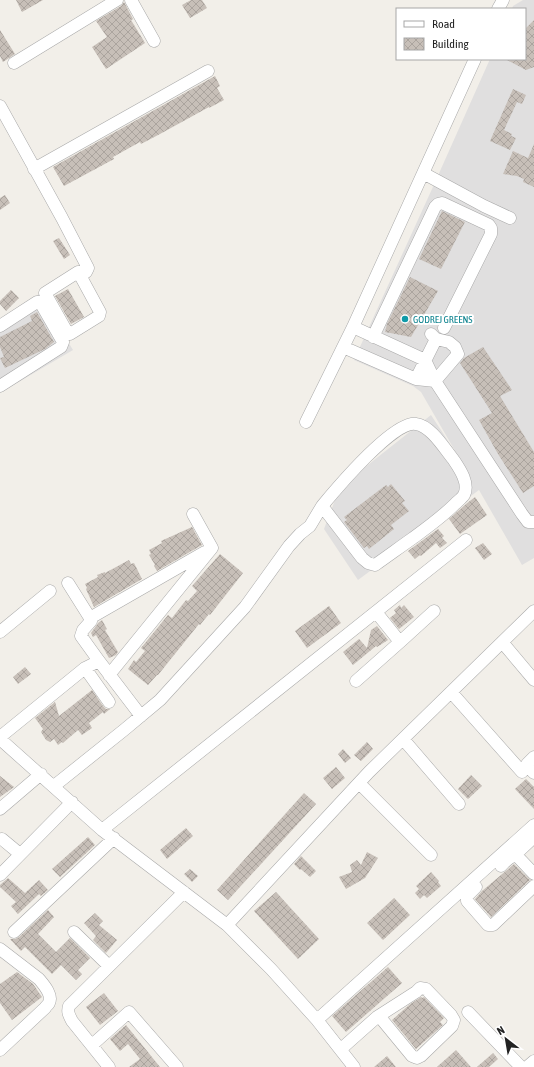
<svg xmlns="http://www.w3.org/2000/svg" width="534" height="1067" font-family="'Asap Condensed',sans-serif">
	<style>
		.residential { fill: #e0dfdf }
		.building { fill: url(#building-cross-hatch) }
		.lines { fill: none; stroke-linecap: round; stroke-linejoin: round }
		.minor-casing { stroke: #a9a9a9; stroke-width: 13 }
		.minor { stroke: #fff; stroke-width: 12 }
		.culture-dot { fill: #0f9aa8; stroke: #fff; stroke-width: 1.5 }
		.labels { text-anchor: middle; stroke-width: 4; stroke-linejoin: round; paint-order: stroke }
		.culture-label { font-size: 10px; fill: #0d838f; stroke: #fff; text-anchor: start }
	</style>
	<defs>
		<pattern id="building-cross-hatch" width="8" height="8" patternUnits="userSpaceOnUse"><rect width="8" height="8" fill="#c7bfb8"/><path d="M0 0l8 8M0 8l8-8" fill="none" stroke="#aba49e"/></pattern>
	</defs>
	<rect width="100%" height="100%" fill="#f2efe9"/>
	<path class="residential" d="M523,0H534V558L522,565L479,490L358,580L324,529L340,487L431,415L458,456L421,392L413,386L354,360L432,189L490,59H525V9H512L513,6Z
		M39,294L73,350L0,393V322Z"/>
	<path class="building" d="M16,0H43L22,12Z
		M191,0H202L207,8L190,18L182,5Z
		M124,2L133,19L131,20L145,43L106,69L92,47L107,37L96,21L121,6Z
		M534,20V67L526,70L505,59H525V29Z
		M0,30L15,54L3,62L0,56Z
		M215,76L220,86L217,88L224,100L209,108V107L160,134L141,144L140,142L113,157L114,159L64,186L53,167Z
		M513,89L526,95L522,104L517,102L504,130L512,134L511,136L516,138L510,150L490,141Z
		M534,144V187L523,182L524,179L517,176L503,174L513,151L528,158Z
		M5,195L10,203L0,210V198Z
		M442,211L465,222L441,269L419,259Z
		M59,238L70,255L64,259L53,241Z
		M410,277L438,291L411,337L385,332L387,324Z
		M68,289L84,317L71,324L55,296Z
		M11,290L19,298L6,311L0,304V301Z
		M37,312L54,342L45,349L5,368L0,358L4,357L0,347V337L32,321L30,316Z
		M483,347L512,390L500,396L534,452V486L523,493L498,454L479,420L492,413L460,363L464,358Z
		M391,484L405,501L402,503L409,511L391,525L394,529L369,549L367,546L364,548L344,522L347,520L344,517L386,485L388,487Z
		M475,497L487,515L460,534L449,519L466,504Z
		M192,527L202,545L157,571L154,566L155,565L149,555L151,554L149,550L162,543L161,541Z
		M438,529L444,536L442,538L447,543L440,548L436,543L421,556L420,555L415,559L408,551Z
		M483,543L492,554L484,560L475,548Z
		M220,554L243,573L210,615L209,614L200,625L199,624L158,675H157L148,685L128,669L134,660L136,662L145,651L141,648L168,615L172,618L186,600L188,601L197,591L192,586Z
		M129,560L131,564L134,563L142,579L94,607L86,589L87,588L85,584L98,577L97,575L105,572V573Z
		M400,605L401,608L404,605L414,617L399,629L390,618L396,613L394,610Z
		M329,606L341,623L307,648L295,631Z
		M102,620L107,629L105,630L118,652L116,655L109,658L96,635L93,637L91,633L98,623Z
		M377,626L388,640L377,647L376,646L353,665L343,652L359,639L367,648L371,630Z
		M25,667L31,674L18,684L13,677Z
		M92,690L103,706L106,709H110L104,714L103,712L89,723L92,728L82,735L78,730L63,743L62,742L58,745L54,739L50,742L46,740L41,732L43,729L35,718L55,702L59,716Z
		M367,742L373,749L361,761L354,755Z
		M343,749L351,758L345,763L338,754Z
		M336,767L345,778L332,789L323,778Z
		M471,775L482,786L468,799L458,789Z
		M0,776L14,787L0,797Z
		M526,779L534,787V809L515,789Z
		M304,793L316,804L228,900L217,890Z
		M186,828L193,836L167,859L160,850Z
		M88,837L95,845L60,877L52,869Z
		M367,852L378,858L365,878L346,889L339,877L352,872L350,865L357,860L361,865Z
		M301,856L316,871L310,877L301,869L300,870L294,864Z
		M514,864L530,880L491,917L475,899L482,891Z
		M190,869L198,876L192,882L184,874Z
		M431,872L439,881L438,882L441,886L427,898L424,895L420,899L415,893L419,889L416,886Z
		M8,878L25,893L39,880L48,890L41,896L39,894L18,914L11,906L16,902L0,887V885Z
		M276,892L319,939L298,959L254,911Z
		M394,898L410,915L383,940L367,923Z
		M48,910L54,917L38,934L56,952L70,938L90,958L78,970L82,974L76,980L61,965L52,974L25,947L21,951L10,939H15L19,937Z
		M95,913L103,921L99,925L117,940L106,953L93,940L96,936L84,923Z
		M388,967L402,983L346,1032L332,1016Z
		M17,972L33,984L42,997L12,1020L0,1003V984Z
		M104,993L118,1011L100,1025L86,1007Z
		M421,997L422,998L424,997L444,1018L440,1022L443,1025L416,1049L392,1020L409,1005Z
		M126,1025L160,1067H129L140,1059L128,1044L120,1051L110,1039Z
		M456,1050L471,1067H437Z
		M493,1053L498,1059L489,1067H477Z
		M387,1056L396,1067H374Z"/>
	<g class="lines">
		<defs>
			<path id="minor" d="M131,0L154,41
				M498,9L503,0
				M14,63L117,0
				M0,106L62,218L88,268L86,272L82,275
				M34,169L208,71
				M423,173L484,206L510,218
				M78,272H80L82,275L81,277L100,312L99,316L70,334H69L67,332L45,293Z
				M0,326L37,302H40L63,342L61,347L0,386
				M353,327L425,360L435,381L522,514L528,522H534
				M373,337L435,207L438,204L442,203L489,225L491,228V234L444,328
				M343,347L416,379L435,381
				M416,379L436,339L431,334
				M435,381L458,354L455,347L449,342L436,339
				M306,422L353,327L475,59
				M68,583L90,618L91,621L83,630L81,636L99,661L141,716
				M376,612L400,642L434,611
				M90,618L205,552
				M0,632L50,591
				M502,642L534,680
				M85,668L109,702
				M109,675L212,548L193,514
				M356,681L400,642
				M451,692L522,772
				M0,737L85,668L99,661
				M0,739L102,830L227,925L271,969L317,1020L354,1067
				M403,739L459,804
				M534,757L527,764L528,767L534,773
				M359,783L431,855
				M54,786L124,730L160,700L245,607L289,546L300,534L310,526L322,506L362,558L368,563L375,565C388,556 400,547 413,538C428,527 442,517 455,504C458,501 462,498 464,495C470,483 459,468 453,459C444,448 431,426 416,424C394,420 337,488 322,506
				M0,809L41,774
				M102,830L466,540
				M2,839L20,854
				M519,851L534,837
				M501,866C505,862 510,855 517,856L534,874
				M0,875L72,802
				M476,887L467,896V901L488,925H493L534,886
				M227,925L369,772L534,611
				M14,932L114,838
				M74,932L109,966
				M0,949L39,979C44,985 53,995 49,1003C48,1005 46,1006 45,1008L0,1050
				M468,1012L521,1067
				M317,1020L534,825
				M92,1045L129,1012L177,1067
				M341,1049L377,1017L416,992L420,988L426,989L451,1015L454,1020L452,1026L421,1056L417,1058L412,1056L379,1016
				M109,1067L72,1021C69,1015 67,1012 69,1006L184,892
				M527,1067L534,1061"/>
		</defs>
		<use href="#minor" class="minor-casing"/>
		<use href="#minor" class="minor"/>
	</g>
	<circle class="culture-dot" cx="405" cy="319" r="4"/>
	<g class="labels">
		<g class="culture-label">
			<text x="413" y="323">GODREJ GREENS</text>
		</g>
	</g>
	<rect x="396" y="8" width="130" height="52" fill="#ffffff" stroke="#a7a7a7"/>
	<rect x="404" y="21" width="20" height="6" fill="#ffffff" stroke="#a7a7a7"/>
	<text x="432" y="28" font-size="12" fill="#222222">Road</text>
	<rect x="404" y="38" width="20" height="12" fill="url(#building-cross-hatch)" stroke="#a7a7a7"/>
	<text x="432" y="48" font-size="12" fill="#222222">Building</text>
	<g transform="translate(506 1039) rotate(329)" stroke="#ffffff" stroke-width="3" paint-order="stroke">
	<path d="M0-3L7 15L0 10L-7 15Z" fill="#222222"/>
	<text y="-6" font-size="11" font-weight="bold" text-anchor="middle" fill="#222222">N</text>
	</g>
</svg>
